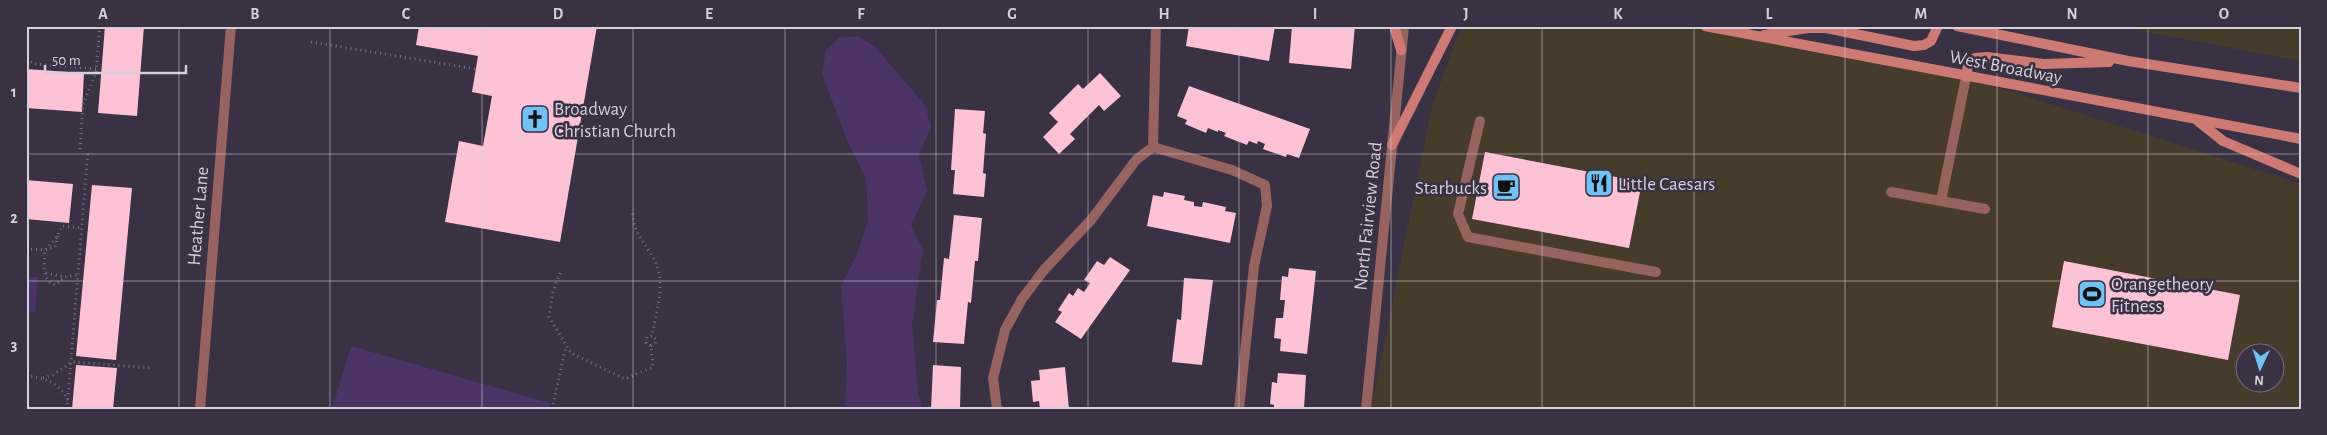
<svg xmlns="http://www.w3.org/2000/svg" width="2327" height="435" font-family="'Alegreya Sans',sans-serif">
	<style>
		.commercial { fill: #473b2c; fill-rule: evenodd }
		.green { fill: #4e3367 }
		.building { fill: #fec2d7 }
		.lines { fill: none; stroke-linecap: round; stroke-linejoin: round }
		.path { stroke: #7b7484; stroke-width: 3; stroke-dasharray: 1 4; stroke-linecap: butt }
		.service { stroke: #96635e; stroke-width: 10 }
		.minor { stroke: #96635e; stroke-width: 10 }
		.tertiary { stroke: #96635e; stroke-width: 10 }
		.secondary { stroke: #cc7a73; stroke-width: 10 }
		.grid { fill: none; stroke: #d4cfdb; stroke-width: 1; stroke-opacity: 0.55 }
		.labels { text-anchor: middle; stroke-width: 5; stroke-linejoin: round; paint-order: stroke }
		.street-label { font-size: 19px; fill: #d4cfdb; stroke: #3a3144 }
		.poi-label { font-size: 19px; fill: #d4cfdb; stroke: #3a3144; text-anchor: start }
		.neatline { fill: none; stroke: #d4cfdb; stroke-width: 2 }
		.grid-label { font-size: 16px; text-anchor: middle; font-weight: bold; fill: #d4cfdb }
	</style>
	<rect width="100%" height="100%" fill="#3a3144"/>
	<path class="commercial" d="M1461,26H1675L1758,36L1966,77L2301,184V409H1371L1432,106ZM2244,352H2274V382H2244Z
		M2114,26H2301V61Z"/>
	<path class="green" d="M858,36L875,47L925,105L931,127L919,155L927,191L911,225L923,250L912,325L918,391L922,409H845L847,364L841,286L857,254L868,221L866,178L847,140L822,74L826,50L839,38Z
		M26,277H38L35,312L26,311Z
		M351,346L550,403L549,409H332Z"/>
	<path class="building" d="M105,26H144L137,116L98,113Z
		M419,26H597L560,242L445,222L459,141L483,146L492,96L472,92L478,56L416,45Z
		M1189,26H1275L1269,61L1186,46Z
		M1292,26H1355L1351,69L1289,63Z
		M26,69L84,73L82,112L26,108Z
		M1100,73L1121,96L1104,111L1099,105L1070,134L1075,139L1059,154L1043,137L1058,122L1049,113L1078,84L1083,89Z
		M1189,86L1310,129L1299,158L1287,154L1286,157L1263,149L1265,144L1258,141L1257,144L1249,141L1247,145L1224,136L1226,133L1218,130V132L1208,128L1206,133L1185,124L1187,120L1177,116Z
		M955,109L985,111L983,133L986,134L983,173L986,174L984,197L953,194L955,170H951Z
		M1485,152L1642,182L1629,248L1472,219Z
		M26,180L73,184L69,223L26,219Z
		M92,185L132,188L116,360L76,356Z
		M1164,192L1185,196L1184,200L1194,202V206L1202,207L1203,202L1226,207L1225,211L1236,213L1230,243L1147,226L1153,195L1163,197Z
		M954,215L982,218L978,261H975L971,303L968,302L964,344L933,342L937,300H940L944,258L949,259Z
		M1110,257L1130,270L1081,339L1055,322L1062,312L1058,310L1069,293L1073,296L1078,288L1084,292L1090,283L1084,280L1097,261L1104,265Z
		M2064,261L2240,295L2228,360L2052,327Z
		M1289,268L1316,271L1307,354L1280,351L1281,339L1274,338L1276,318H1283L1285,300H1280L1282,276L1288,277Z
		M1184,278L1213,280L1202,365L1172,362L1177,319L1181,320Z
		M76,365L117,368L113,409H72Z
		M933,365L961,367L960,409H931Z
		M1065,367L1069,409H1040L1039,401L1033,402L1031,381L1040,380L1039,370Z
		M1278,373L1306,375L1304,409H1274V405L1270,404L1272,382L1277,383Z"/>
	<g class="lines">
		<path class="path" d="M311,42L476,69
			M26,60L35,64L96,69
			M80,149L83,104L96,73L100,26
			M58,236L55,247L45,250C44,262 41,282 56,285L64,277L79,275
			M26,249L45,250L58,236L62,226L83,228
			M46,273L64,277
			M560,273L553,292L549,317L571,353L625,379L653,367L651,346L646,343L647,337L652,336C655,317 663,292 659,273C653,246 631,239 633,209
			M651,346L655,344L656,339L652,336
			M26,376C46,378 58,382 68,400
			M43,378L53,375L72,362L153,368
			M67,409L88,150
			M552,409L566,346"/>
		<path class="service" d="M1480,121L1458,214L1468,237L1656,272
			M1153,147L1232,170L1265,185L1267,206L1254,266L1239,409
			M1153,147L1156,26
			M1891,192L1985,209
			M1941,201L1966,77
			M997,409L993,378L1005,330L1022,299L1044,270L1091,220L1136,160L1153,147"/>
		<path class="minor" d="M200,409L231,26"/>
		<path class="tertiary" d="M1366,409L1404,26"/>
		<path class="secondary" d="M1394,26L1401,50
			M1705,26L2301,139
			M1957,26L2128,61L2301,88
			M1764,35L1808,28H1826L1914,46L1924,45L1931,41L1938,26
			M1966,77L1968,65L1975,58L1987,57L2043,64L2109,62
			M2198,121L2223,141L2301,174
			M1392,145L1452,26"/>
	</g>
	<path class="grid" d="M179,26V409M330,26V409M482,26V409M633,26V409M785,26V409M936,26V409M1088,26V409M1239,26V409M1391,26V409M1542,26V409M1694,26V409M1845,26V409M1997,26V409M2148,26V409M26,154H2301M26,281H2301"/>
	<defs>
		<symbol id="church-square" viewBox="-11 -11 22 22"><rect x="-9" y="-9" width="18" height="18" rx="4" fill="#72c1f5" stroke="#3a3144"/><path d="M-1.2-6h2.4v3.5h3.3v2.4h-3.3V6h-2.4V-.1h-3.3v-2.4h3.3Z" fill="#111"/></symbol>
		<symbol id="restaurant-square" viewBox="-11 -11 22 22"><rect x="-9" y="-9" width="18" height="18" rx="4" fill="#72c1f5" stroke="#3a3144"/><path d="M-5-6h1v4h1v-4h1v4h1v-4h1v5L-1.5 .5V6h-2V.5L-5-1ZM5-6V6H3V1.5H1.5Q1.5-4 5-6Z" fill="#111"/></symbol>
		<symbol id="cafe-square" viewBox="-11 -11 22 22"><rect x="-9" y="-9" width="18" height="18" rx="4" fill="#72c1f5" stroke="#3a3144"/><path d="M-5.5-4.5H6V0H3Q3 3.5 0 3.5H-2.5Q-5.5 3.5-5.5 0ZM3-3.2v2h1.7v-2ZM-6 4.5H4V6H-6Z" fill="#111"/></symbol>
		<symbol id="stadium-square" viewBox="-11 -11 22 22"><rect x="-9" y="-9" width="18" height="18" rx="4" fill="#72c1f5" stroke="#3a3144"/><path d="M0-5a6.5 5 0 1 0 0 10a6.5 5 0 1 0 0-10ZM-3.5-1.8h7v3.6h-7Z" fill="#111"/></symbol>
	</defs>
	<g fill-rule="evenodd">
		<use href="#church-square" x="519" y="103" width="32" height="32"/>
		<use href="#restaurant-square" x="1583" y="167" width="32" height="32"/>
		<use href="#cafe-square" x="1490" y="171" width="32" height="32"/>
		<use href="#stadium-square" x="2076" y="278" width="32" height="32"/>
	</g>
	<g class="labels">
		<g class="street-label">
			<text transform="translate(2006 66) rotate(11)" y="7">West Broadway</text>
			<text transform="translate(197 216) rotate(-85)" y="7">Heather Lane</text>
			<text transform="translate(1367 216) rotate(-84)" y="7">North Fairview Road</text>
		</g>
		<g class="poi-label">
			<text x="554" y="115">Broadway<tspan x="554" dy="22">Christian Church</tspan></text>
			<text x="1618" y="190">Little Caesars</text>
			<text x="1487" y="194" text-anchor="end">Starbucks</text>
			<text x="2111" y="290">Orangetheory<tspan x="2111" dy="22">Fitness</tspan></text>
		</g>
	</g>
	<rect width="2327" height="435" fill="none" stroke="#3a3144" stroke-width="55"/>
	<g transform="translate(2260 368) rotate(184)"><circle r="24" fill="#3a3144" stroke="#787080"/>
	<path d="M0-4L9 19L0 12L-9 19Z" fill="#72c1f5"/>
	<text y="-8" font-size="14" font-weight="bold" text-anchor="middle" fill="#d4cfdb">N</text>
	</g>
	<path d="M45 65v8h141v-8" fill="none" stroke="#d4cfdb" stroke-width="2.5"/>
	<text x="52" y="65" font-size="15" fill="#d4cfdb" stroke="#3a3144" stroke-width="4" paint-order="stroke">50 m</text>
	<rect x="28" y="28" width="2272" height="380" class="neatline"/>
	<g class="grid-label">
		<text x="103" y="19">A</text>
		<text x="255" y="19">B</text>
		<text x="406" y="19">C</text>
		<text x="558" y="19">D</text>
		<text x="709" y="19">E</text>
		<text x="861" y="19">F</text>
		<text x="1012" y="19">G</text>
		<text x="1164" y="19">H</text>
		<text x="1315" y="19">I</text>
		<text x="1466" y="19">J</text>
		<text x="1618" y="19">K</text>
		<text x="1769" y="19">L</text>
		<text x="1921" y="19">M</text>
		<text x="2072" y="19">N</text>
		<text x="2224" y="19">O</text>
		<text x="14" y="97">1</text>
		<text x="14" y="223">2</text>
		<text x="14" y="350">3</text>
	</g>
</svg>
